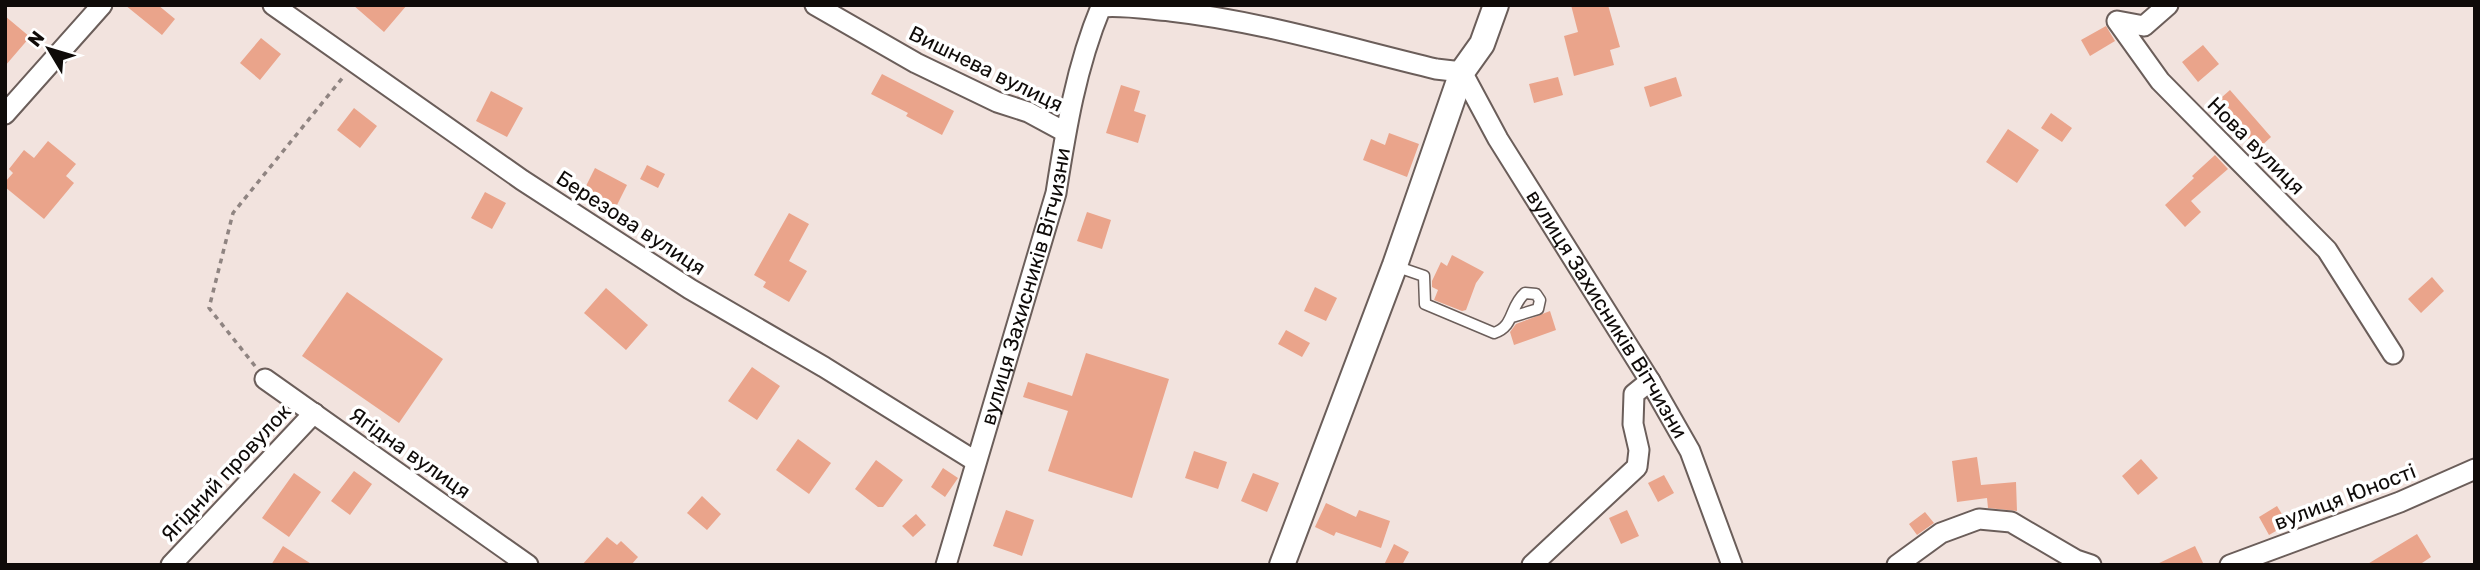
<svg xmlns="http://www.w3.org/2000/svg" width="2480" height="570" font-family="Rubik,sans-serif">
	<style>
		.building { fill: #eaa48b }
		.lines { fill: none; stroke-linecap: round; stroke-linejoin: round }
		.service-casing { stroke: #6b5e5a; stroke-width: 13 }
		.minor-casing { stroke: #6b5e5a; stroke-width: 23 }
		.tertiary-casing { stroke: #6b5e5a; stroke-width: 28 }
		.path { stroke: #8f8481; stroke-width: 3.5; stroke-dasharray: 5 5; stroke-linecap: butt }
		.service { stroke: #fff; stroke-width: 10 }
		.minor { stroke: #fff; stroke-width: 19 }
		.tertiary { stroke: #fff; stroke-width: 24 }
		.labels { text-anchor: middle; stroke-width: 7; stroke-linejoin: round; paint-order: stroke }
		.street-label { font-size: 21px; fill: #0f0b09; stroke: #fff }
	</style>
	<rect width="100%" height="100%" fill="#f2e3de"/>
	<path class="building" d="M125,5H158L175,19L162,35Z
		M353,5H407L384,32Z
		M1571,5H1608L1620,47L1610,50L1614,65L1574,76L1564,36L1578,32Z
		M5,16L30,37L5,66Z
		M2106,26L2115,41L2090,56L2081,40Z
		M261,38L281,54L260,80L240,63Z
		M2203,45L2219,64L2198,82L2182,62Z
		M882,74L954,111L942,135L906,116L908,113L871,94Z
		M1558,77L1563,95L1534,103L1529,84Z
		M1676,77L1682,96L1650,107L1644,87Z
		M1121,85L1140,91L1134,111L1146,115L1138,143L1106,133Z
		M2230,90L2271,137L2258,149L2236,125L2233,128L2213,105Z
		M491,91L523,108L507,137L476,121Z
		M354,108L377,126L360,148L337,130Z
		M2051,113L2072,128L2062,142L2041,128Z
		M2008,129L2039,150L2017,183L1986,162Z
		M1389,133L1419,144L1407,177L1363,160L1371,139L1385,145Z
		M48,141L76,164L66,176L74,183L44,219L5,187V182L13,173L9,169L24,150L34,158Z
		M2215,155L2228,169L2191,201L2201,212L2185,227L2165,205L2194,178L2192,176Z
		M647,165L665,174L658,188L640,179Z
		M595,168L627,185L616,207L584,190Z
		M485,192L506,203L492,229L471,218Z
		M1087,212L1111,220L1102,249L1077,241Z
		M789,213L809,224L789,261L807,271L789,302L763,287L766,282L754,275Z
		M1452,255L1484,272L1476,283L1466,310L1462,311L1434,300L1438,290L1432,287V281L1441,262L1447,266Z
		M2432,277L2444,291L2421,313L2408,299Z
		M1315,287L1337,298L1326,321L1304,311Z
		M606,288L648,325L626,350L584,313Z
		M347,292L443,359L399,423L302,356Z
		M1550,311L1556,330L1514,345L1510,332L1516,324Z
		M1286,330L1310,343L1302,357L1278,344Z
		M1086,353L1169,379L1132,498L1048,471L1068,411L1023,397L1028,382L1072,396Z
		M752,367L780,386L757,420L728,401Z
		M798,439L831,463L809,494L776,470Z
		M1194,451L1227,462L1218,489L1185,478Z
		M1977,457L1981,485L2016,482L2017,511L1988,508L1987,498L1957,502L1952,461Z
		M2141,459L2158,478L2138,495L2122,476Z
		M876,460L903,480L883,507H878L855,489Z
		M943,468L958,478L945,497L931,487Z
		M354,471L372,484L350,515L331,501Z
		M294,473L321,492L289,537L262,518Z
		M1253,473L1279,483L1267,512L1241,501Z
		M1664,475L1674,493L1658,502L1648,483Z
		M702,496L721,514L707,530L687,513Z
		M1326,503L1356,517L1359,510L1390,521L1381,548L1336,532L1334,536L1315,527Z
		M2277,506L2288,524L2269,535L2259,517Z
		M1006,510L1034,520L1022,556L993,546Z
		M1627,510L1639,536L1621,544L1609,518Z
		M1925,512L1934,523L1917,535L1909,524Z
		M916,514L926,525L913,537L902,526Z
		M2417,534L2431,557L2419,565H2366Z
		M607,537L617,545L621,541L638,557L631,565H582Z
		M1394,544L1409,552L1402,565H1384Z
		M283,546L313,565H271Z
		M2195,546L2204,565H2155Z"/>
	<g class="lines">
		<defs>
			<path id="service" d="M1395,266L1424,276L1425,304L1494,333C1515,326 1509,307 1525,293L1536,294L1540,300L1538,309L1512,317"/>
			<g id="minor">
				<path d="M273,5L522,180L690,289L824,367L975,461"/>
				<path d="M815,5L916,63L997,102L1028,112L1065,132"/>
				<path d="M2168,5L2144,26L2117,21L2160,81L2327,250L2393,354"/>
				<path d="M5,114L102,5"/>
				<path d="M265,379L528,565"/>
				<path d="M171,565L314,413"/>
				<path id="s1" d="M946,565L1056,193C1066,129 1076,67 1101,7C1124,5 1146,9 1170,11C1260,21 1348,48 1436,69L1462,72L1498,139L1650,381L1690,451L1732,565"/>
				<path d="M1532,565L1637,467L1639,450L1633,424L1634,394L1650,381"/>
				<path d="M1897,565L1941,533L1979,519L2011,522L2076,560L2091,565"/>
				<path d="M2230,565L2400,502L2475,469"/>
			</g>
			<path id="tertiary" d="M1282,565L1395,265L1462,72L1482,44L1496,5"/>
		</defs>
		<use href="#service" class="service-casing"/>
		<use href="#minor" class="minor-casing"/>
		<use href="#tertiary" class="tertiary-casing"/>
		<path class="path" d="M255,366L209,308L233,213L344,76"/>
		<use href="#service" class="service"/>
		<use href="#minor" class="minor"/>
		<use href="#tertiary" class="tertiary"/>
	</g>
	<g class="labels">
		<g class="street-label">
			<text transform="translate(986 69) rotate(26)" y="7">Вишнева вулиця</text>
			<text transform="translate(2256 146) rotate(45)" y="7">Нова вулиця</text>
			<text transform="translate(631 223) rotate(33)" y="7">Березова вулиця</text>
			<text dy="7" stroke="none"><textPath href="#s1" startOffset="290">вулиця Захисників Вітчизни</textPath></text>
			<text dy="7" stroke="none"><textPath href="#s1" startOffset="1230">вулиця Захисників Вітчизни</textPath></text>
			<text transform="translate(410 453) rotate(35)" y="7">Ягідна вулиця</text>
			<text transform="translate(226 473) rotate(-47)" y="7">Ягідний провулок</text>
			<text transform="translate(2345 497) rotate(-21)" y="7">вулиця Юності</text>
		</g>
	</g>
	<rect width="2480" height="570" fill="none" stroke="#0f0b09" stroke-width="14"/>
	<g transform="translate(49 49) rotate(308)" stroke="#ffffff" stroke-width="5" paint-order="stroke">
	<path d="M0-5L12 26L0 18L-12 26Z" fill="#0f0b09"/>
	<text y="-10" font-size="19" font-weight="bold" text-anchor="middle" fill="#0f0b09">N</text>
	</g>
</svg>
